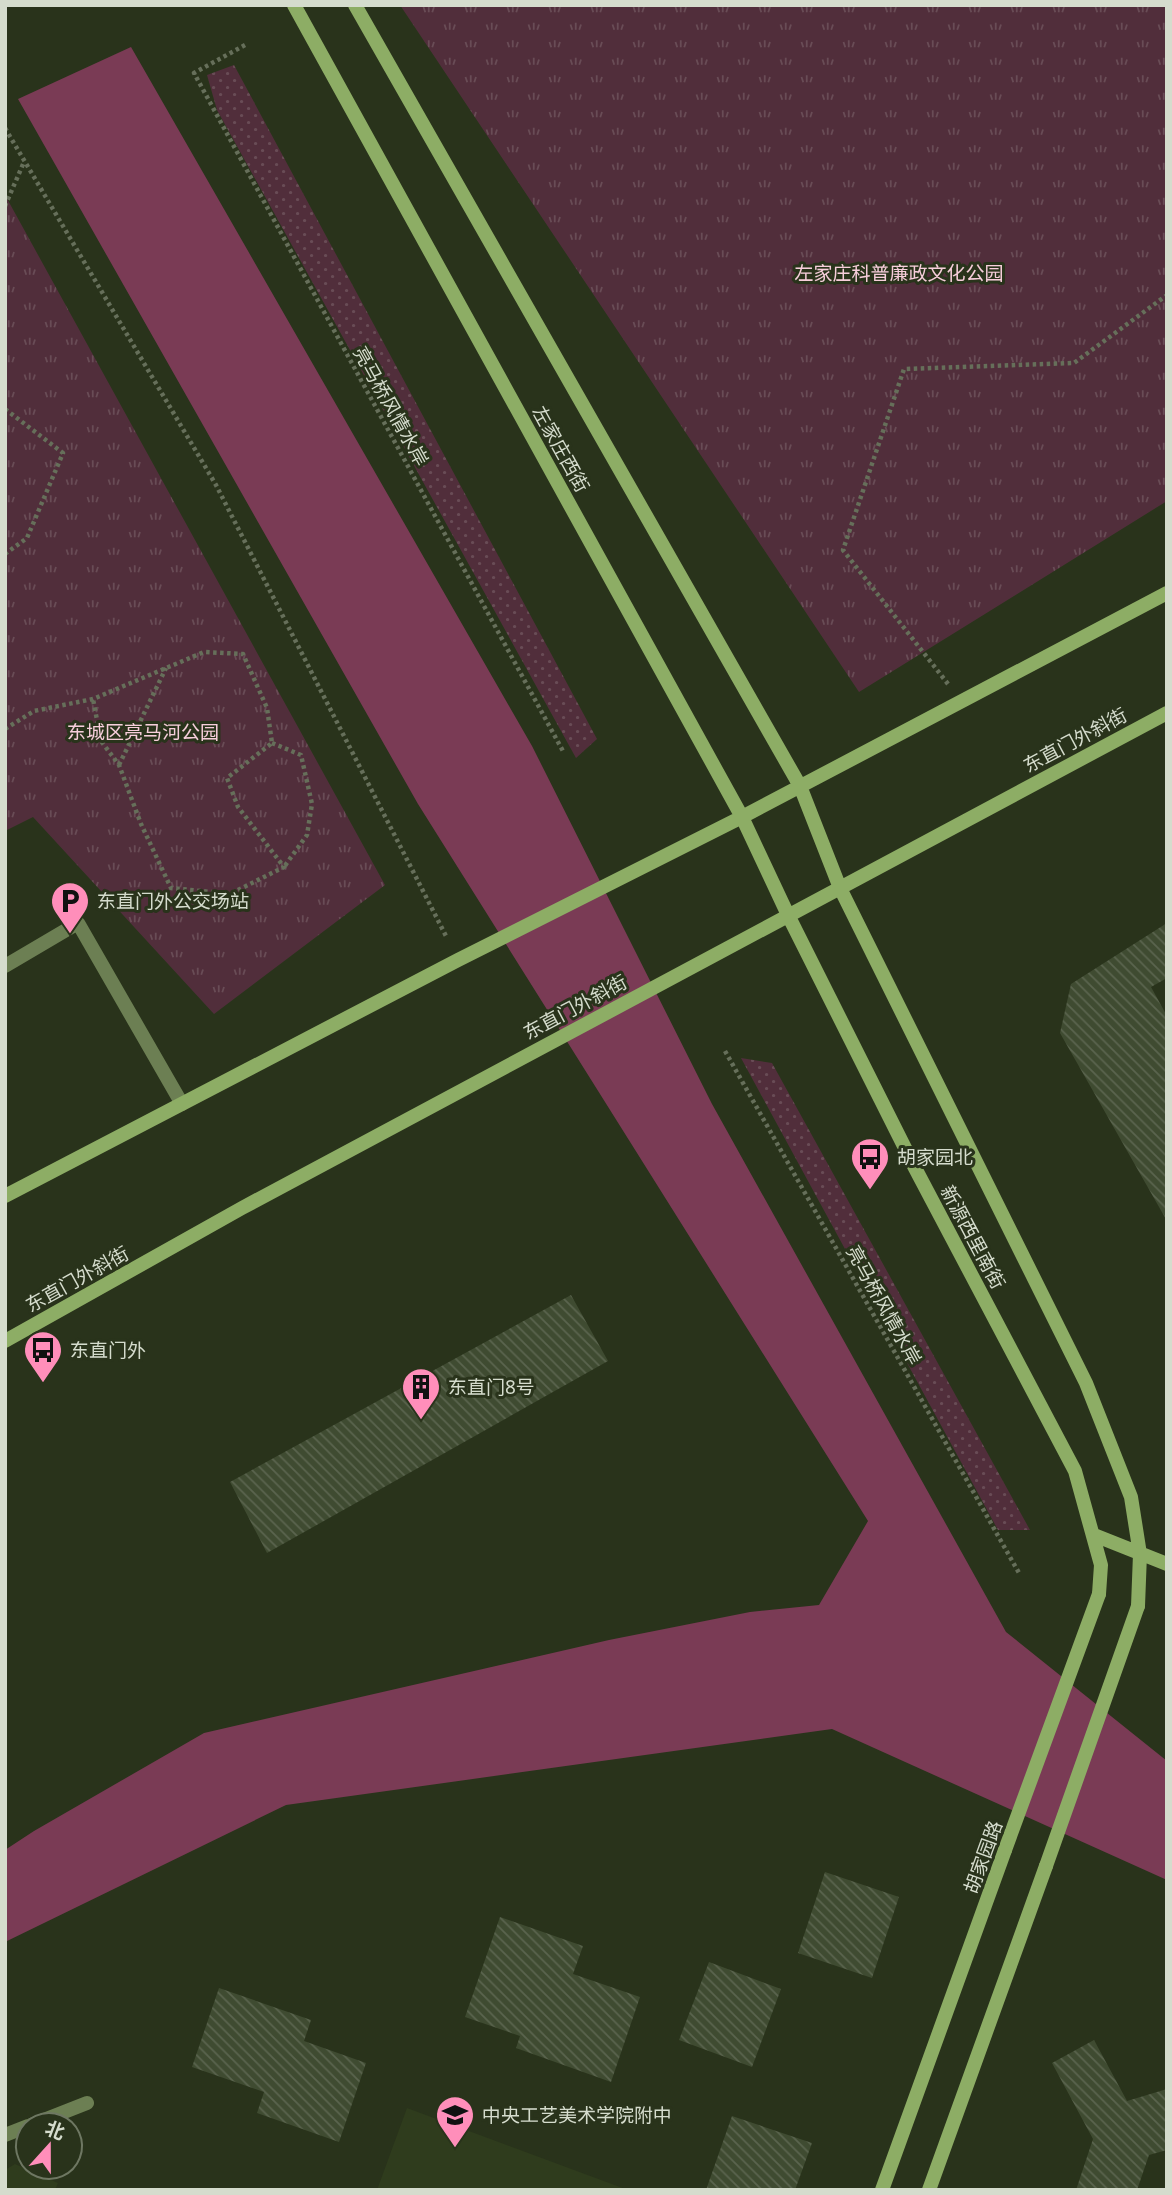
<svg xmlns="http://www.w3.org/2000/svg" width="1172" height="2195" font-family="'Noto Sans','Noto Sans SC',sans-serif">
	<style>
		.built { fill: #2f3c1d }
		.grass { fill: url(#grass-dots) }
		.park { fill: url(#park-tufts) }
		.water { fill: #7a3b55 }
		.building { fill: url(#building-back-hatch) }
		.lines { fill: none; stroke-linecap: round; stroke-linejoin: round }
		.path { stroke: #666f5a; stroke-width: 4.5; stroke-dasharray: 3.5 3.5; stroke-linecap: butt }
		.lane { stroke: #6c7f53; stroke-width: 14 }
		.secondary { stroke: #8dad65; stroke-width: 14 }
		.secondary-bridge { stroke: #8dad65; stroke-width: 14 }
		.labels { text-anchor: middle; stroke-width: 6; stroke-linejoin: round; paint-order: stroke }
		.park-label { font-size: 19px; fill: #f7cedb; stroke: #29331b }
		.street-label { font-size: 19px; fill: #d5dccd; stroke: #29331b }
		.poi-label { font-size: 19px; fill: #d5dccd; stroke: #29331b; text-anchor: start }
	</style>
	<defs>
		<pattern id="grass-dots" width="8" height="8" patternUnits="userSpaceOnUse" patternTransform="scale(1.75)"><rect width="8" height="8" fill="#512e3b"/><path d="M2 2h.1M6 6h.1" fill="none" stroke="#694c56" stroke-width="1.8" stroke-linecap="round"/></pattern>
		<pattern id="park-tufts" width="24" height="20" patternUnits="userSpaceOnUse" patternTransform="scale(1.75)"><rect width="24" height="20" fill="#512e3b"/><path d="M3 7l-1-3M5 7V3M7 7l1-3M15 17l-1-3M17 17v-4M19 17l1-3" fill="none" stroke="#694c56"/></pattern>
		<pattern id="building-back-hatch" width="6" height="6" patternUnits="userSpaceOnUse" patternTransform="scale(1.75)"><rect width="6" height="6" fill="#3f4b31"/><path d="M-1 5l2 2M0 0l6 6M5-1l2 2" fill="none" stroke="#5a644e"/></pattern>
	</defs>
	<rect width="100%" height="100%" fill="#29331b"/>
	<path class="built" d="M407,2108L628,2190H377Z
		M15,2164L58,2183L55,2190H5V2170Z"/>
	<path class="grass" d="M234,65L597,739L576,758L217,110L207,75Z
		M741,1058L772,1063L1030,1530H998Z"/>
	<path class="park" d="M400,5H1167V501L859,692Z
		M5,195L385,885L214,1014L33,817L5,831Z"/>
	<path class="water" d="M131,47L532,746L712,1104L1006,1632L1167,1761V1880L832,1729L286,1805L5,1942V1850L34,1831L204,1733L609,1640L750,1612L819,1605L868,1521L418,804L18,99Z"/>
	<path class="building" d="M1167,923V978L1151,987L1167,1016V1221L1060,1033L1071,984Z
		M571,1295L608,1361L267,1553L230,1482Z
		M825,1872L899,1897L872,1978L798,1953Z
		M500,1917L583,1946L573,1974L640,1997L611,2082L516,2048L520,2036L465,2017Z
		M709,1962L781,1989L752,2067L679,2040Z
		M219,1988L311,2020L304,2041L366,2063L339,2142L257,2113L264,2092L192,2067Z
		M1094,2040L1127,2101L1167,2089V2150L1149,2155L1137,2190H1076L1093,2139L1052,2063Z
		M732,2116L812,2143L795,2190H706Z"/>
	<g class="lines">
		<path class="path" d="M245,45L194,73L564,753
			M5,128L216,485L447,938
			M5,206L24,162
			M5,409L63,453L27,538L5,554
			M948,684L843,550L904,369L1074,363L1167,295
			M5,729L34,711L93,699L204,652L243,654L267,708L272,743L227,778L238,807L284,867L230,894L171,888L141,824L119,765L101,741L93,699
			M272,743L301,755L312,804L307,835L284,867
			M119,765L166,668
			M725,1051L1019,1573"/>
		<path class="lane" d="M5,966L78,923L182,1104
			M31,2125L87,2103
			M5,2135L28,2126"/>
		<path class="secondary" d="M294,5L742,817L788,915L915,1168L1075,1471L1101,1565L1099,1594
			M355,5L800,786L840,888L1086,1383L1131,1497L1140,1554L1138,1606
			M5,1196L458,960L742,817L1167,593
			M5,1341L242,1208L1167,713
			M1094,1535L1167,1564
			M882,2190L1005,1850
			M929,2190L1046,1866"/>
		<path class="secondary-bridge" d="M1005,1850L1099,1594
			M1046,1866L1138,1606"/>
	</g>
	<defs>
		<symbol id="parking-pin" viewBox="-11 -11 22 30"><path d="M0 17L-7.5 6A9.5 9.5 0 1 1 7.5 6Z" fill="#ff8eba" stroke="#29331b"/><path d="M-3.5-5.5H1a3.5 3.5 0 0 1 0 7H-1V5.5H-3.5ZM-1-3.4V-.6H.8a1.4 1.4 0 0 0 0-2.8Z" fill="#111"/></symbol>
		<symbol id="bus-pin" viewBox="-11 -11 22 30"><path d="M0 17L-7.5 6A9.5 9.5 0 1 1 7.5 6Z" fill="#ff8eba" stroke="#29331b"/><path d="M-5-6H5V4H4V6H2V4H-2V6H-4V4H-5ZM-3.5-4V0h7V-4ZM-3.5 1.2v1.5H-2V1.2ZM2 1.2v1.5H3.5V1.2Z" fill="#111"/></symbol>
		<symbol id="building-pin" viewBox="-11 -11 22 30"><path d="M0 17L-7.5 6A9.5 9.5 0 1 1 7.5 6Z" fill="#ff8eba" stroke="#29331b"/><path d="M-4-6H4V6H1V3H-1V6H-4ZM-2.5-4.3h1.7v1.8h-1.7ZM.8-4.3h1.7v1.8H.8ZM-2.5-1h1.7V.8h-1.7ZM.8-1h1.7V.8H.8Z" fill="#111"/></symbol>
		<symbol id="school-pin" viewBox="-11 -11 22 30"><path d="M0 17L-7.5 6A9.5 9.5 0 1 1 7.5 6Z" fill="#ff8eba" stroke="#29331b"/><path d="M0-5L7-2L0 1L-7-2ZM-4 1L0 2.5L4 1V4Q0 6-4 4Z" fill="#111"/></symbol>
	</defs>
	<g fill-rule="evenodd">
		<use href="#parking-pin" x="48" y="879" width="44" height="60"/>
		<use href="#bus-pin" x="848" y="1135" width="44" height="60"/>
		<use href="#bus-pin" x="21" y="1328" width="44" height="60"/>
		<use href="#building-pin" x="399" y="1365" width="44" height="60"/>
		<use href="#school-pin" x="433" y="2093" width="44" height="60"/>
	</g>
	<g class="labels">
		<g class="park-label">
			<text x="899" y="280">左家庄科普廉政文化公园</text>
			<text x="143" y="739">东城区亮马河公园</text>
		</g>
		<g class="street-label">
			<text transform="translate(391 406) rotate(61)" y="7">亮马桥风情水岸</text>
			<text transform="translate(561 449) rotate(61)" y="7">左家庄西街</text>
			<text transform="translate(1075 740) rotate(-28)" y="7">东直门外斜街</text>
			<text transform="translate(575 1007) rotate(-28)" y="7">东直门外斜街</text>
			<text transform="translate(973 1237) rotate(62)" y="7">新源西里南街</text>
			<text transform="translate(77 1279) rotate(-29)" y="7">东直门外斜街</text>
			<text transform="translate(884 1305) rotate(61)" y="7">亮马桥风情水岸</text>
			<text transform="translate(983 1857) rotate(-70)" y="7">胡家园路</text>
		</g>
		<g class="poi-label">
			<text x="97" y="908">东直门外公交场站</text>
			<text x="897" y="1164">胡家园北</text>
			<text x="70" y="1357">东直门外</text>
			<text x="448" y="1394">东直门8号</text>
			<text x="482" y="2122">中央工艺美术学院附中</text>
		</g>
	</g>
	<rect width="1172" height="2195" fill="none" stroke="#d5dccd" stroke-width="14"/>
	<g transform="translate(49 2146) rotate(21)"><circle r="33" fill="#29331b" stroke="#6e7762" stroke-width="2"/>
	<path d="M0-5L12 26L0 18L-12 26Z" fill="#ff8eba"/>
	<text y="-10" font-size="19" font-weight="bold" text-anchor="middle" fill="#d5dccd">北</text>
	</g>
</svg>
